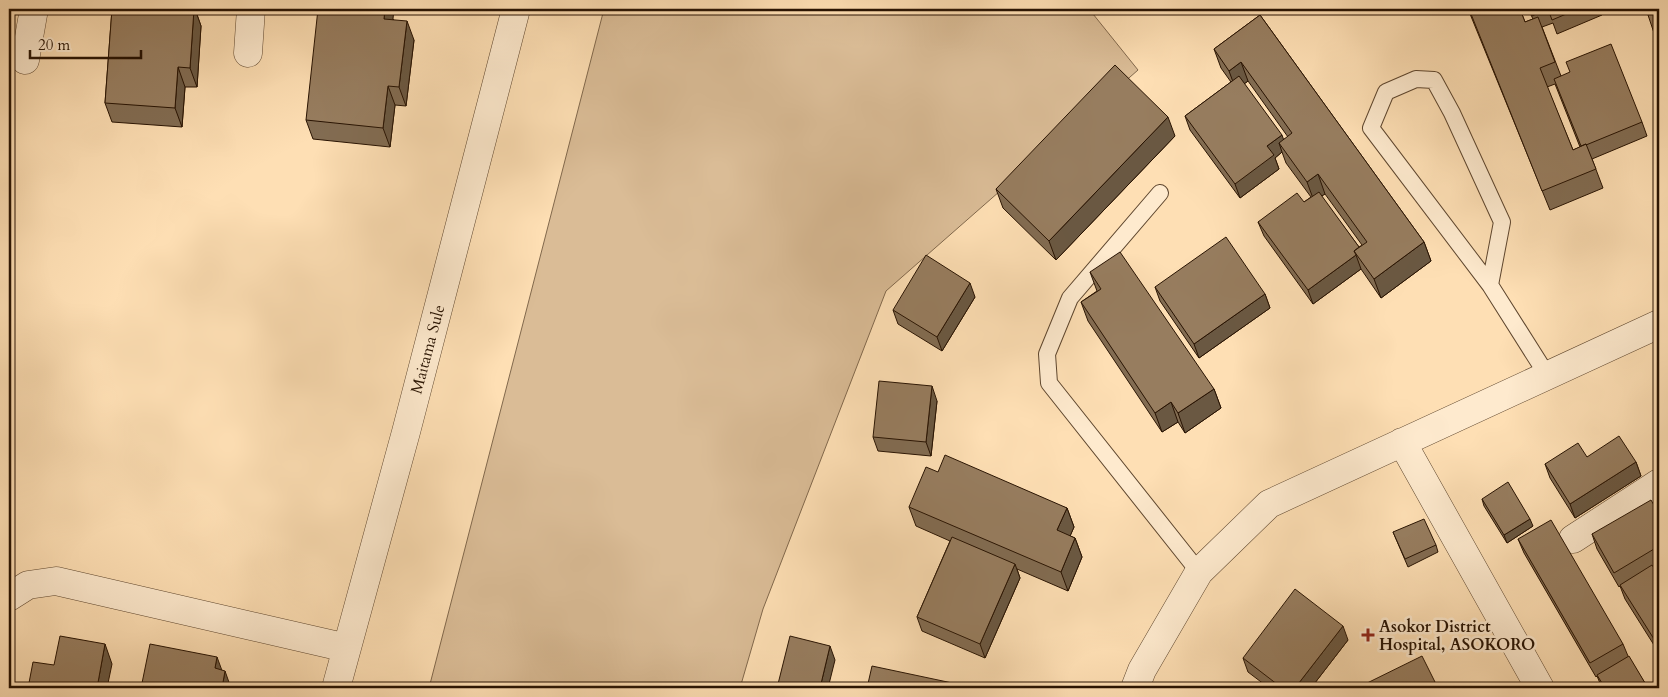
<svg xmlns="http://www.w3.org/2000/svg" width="1668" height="697" font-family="Cardo,serif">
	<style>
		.green { fill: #dabc96; stroke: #81684c }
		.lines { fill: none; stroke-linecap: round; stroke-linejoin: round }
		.service-casing { stroke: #5e462e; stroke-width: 18 }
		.minor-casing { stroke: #5e462e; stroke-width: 29 }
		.service { stroke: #feeace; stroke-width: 16 }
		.minor { stroke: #feeace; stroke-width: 28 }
		.wall { fill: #826c52; stroke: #281302; fill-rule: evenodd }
		.shaded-wall { fill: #6a5842; stroke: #281302 }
		.building { fill: #977d5f; stroke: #281302 }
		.poi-dot { fill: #8f2418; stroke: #feeace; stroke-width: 2 }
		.labels { text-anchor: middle; stroke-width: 5; stroke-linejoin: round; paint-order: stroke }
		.street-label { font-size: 16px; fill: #281302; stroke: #feeace }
		.poi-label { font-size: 16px; font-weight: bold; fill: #281302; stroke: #feeace; text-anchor: start }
	</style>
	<rect width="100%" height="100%" fill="#fedfb4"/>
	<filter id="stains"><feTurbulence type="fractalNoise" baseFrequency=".004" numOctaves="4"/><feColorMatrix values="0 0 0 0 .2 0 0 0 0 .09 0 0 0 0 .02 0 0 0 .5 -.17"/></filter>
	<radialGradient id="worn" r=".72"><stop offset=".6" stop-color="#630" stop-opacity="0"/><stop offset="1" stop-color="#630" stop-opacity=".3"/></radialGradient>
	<path class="green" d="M604,9H1089L1138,70L886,291L763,609L740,688H429Z"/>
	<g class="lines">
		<defs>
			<path id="service" d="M1160,193L1070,298L1047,354L1049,383L1199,572
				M1490,285L1502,222L1452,113L1434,80L1416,79L1386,92L1371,128L1490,285L1547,375"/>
			<path id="minor" d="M248,53L251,9
				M25,60L34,9
				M1402,442L1540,688
				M1573,539L1659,483
				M9,597L28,585L56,581L347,648
				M336,688L406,432L516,9
				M1135,688L1142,670L1199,572L1269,504L1659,324"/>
		</defs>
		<use href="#service" class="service-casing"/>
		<use href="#minor" class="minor-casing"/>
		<use href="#service" class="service"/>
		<use href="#minor" class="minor"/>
	</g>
	<path class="wall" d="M112,9H195L201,26L197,87H185L182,127L112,122L105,103Z
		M1468,9H1520L1525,22L1533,19L1528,9H1600L1602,15L1557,34L1553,23L1542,27L1561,76L1642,122L1647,136L1592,159L1603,188L1550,210ZM1555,84L1580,147L1573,150L1547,87Z
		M1260,15L1424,242L1431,261L1381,298L1361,269L1313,304L1264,236L1258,222L1304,202L1311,197L1286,163L1282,152L1275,158L1279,169L1240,198L1190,130L1185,116L1231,82L1221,68L1214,49ZM1248,81L1288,137L1283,140L1244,84ZM1325,194L1362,245L1359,247L1321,196Z
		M393,19L414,40L406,106L395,105L390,147L313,139L306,120Z
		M1175,136L1056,260L1003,208L996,189Z
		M1090,272L1214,389L1221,408L1185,433L1178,422L1162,432L1088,321L1081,302L1097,291Z
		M1155,287L1265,294L1270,308L1199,358L1160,301Z
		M975,297L942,351L898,324L893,310Z
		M937,401L931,456L878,451L873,437Z
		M1587,457L1636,462L1641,476L1575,518L1550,478L1545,464Z
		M938,472L1067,508L1074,527L1070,536L1075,538L1082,557L1068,591L1017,569L1020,578L985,658L922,631L917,617L950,541L916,526L909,507Z
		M1482,499L1533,526L1507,543L1484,506Z
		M1659,514V563L1653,567L1659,576V653L1625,599L1620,586L1619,587L1597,549L1592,534Z
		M1393,532L1436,545L1438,552L1408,567Z
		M1518,539L1623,644L1628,656L1648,688H1602L1597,676L1596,677L1524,553Z
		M1348,640L1311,688H1269L1248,672L1243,658Z"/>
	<path class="shaded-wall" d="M194,9H195L201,26L197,87L190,68Z
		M385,9H394L391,38L384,19Z
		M407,21L414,40L406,106L399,87Z
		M1241,62L1248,81L1236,90L1229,71Z
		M178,67L185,87L182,127L175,108Z
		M388,86L395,105L390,147L383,128Z
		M1168,117L1175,136L1056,260L1049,241Z
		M1282,135L1287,149L1279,143L1282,152L1275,158L1279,169L1240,198L1235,184L1267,146Z
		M1318,174L1325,194L1314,201L1307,182Z
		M1424,242L1431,261L1381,298L1374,279Z
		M1356,255L1361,269L1313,304L1308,290Z
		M970,283L975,297L942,351L937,337Z
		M1265,294L1270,308L1199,358L1194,344Z
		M932,386L937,401L931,456L926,442Z
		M1214,389L1221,408L1185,433L1178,413Z
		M1171,402L1178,422L1162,432L1155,413Z
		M1636,462L1641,476L1575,518L1570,504Z
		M1067,508L1074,527L1064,550L1057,530Z
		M1530,519L1533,526L1507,543L1504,535Z
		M1075,538L1082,557L1068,591L1061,572Z
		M1015,564L1020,578L985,658L980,644Z
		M1343,626L1348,640L1311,688H1295Z
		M105,644L112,664L107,688H97Z
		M830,646L835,660L828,688H820Z
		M217,657L224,676L215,668Z
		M225,671L231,688H222Z"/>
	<path class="building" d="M112,9H194L190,68L178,67L175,108L105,103Z
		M318,9H385L384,19L407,21L399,87L388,86L383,128L306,120Z
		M1469,9H1520L1525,22L1538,17L1555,62L1540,68L1573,150L1586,144L1596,169L1542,191Z
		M1529,9H1547L1532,16Z
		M1548,9H1578L1552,20Z
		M1646,9H1659V48Z
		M1260,15L1424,242L1374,279L1354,251L1367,242L1318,174L1307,182L1279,143L1292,133L1241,62L1229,71L1214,49Z
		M1611,44L1642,122L1586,145V144L1581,146L1554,79L1570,72L1566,62Z
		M1115,65L1168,117L1049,241L996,189Z
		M1239,76L1282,135L1267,146L1274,155L1235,184L1185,116Z
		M1319,192L1359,247L1354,251L1356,255L1308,290L1258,222L1297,193L1304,202Z
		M1226,237L1265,294L1194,344L1155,287Z
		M1120,252L1214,389L1178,413L1171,402L1155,413L1081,302L1101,289L1090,272Z
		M926,255L970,283L937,337L893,310Z
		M879,381L932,386L926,442L873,437Z
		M1619,436L1636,462L1570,504L1545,464L1578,443L1587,457Z
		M945,455L1067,508L1057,530L1075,538L1061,572L909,507L926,467L938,472Z
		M1508,482L1530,519L1504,535L1482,499Z
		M1651,500L1659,514V546L1614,573L1592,534Z
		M1424,519L1436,545L1405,559L1393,532Z
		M1551,520L1623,644L1590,663L1518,539Z
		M952,537L1015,564L980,644L917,617Z
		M1652,565L1659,576V647L1620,585Z
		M1295,589L1343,626L1295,688H1282L1243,658Z
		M60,636L105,644L97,688H28L33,662L54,665Z
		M790,636L830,646L820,688H777Z
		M150,644L217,657L215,668L225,671L222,688H141Z
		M1422,656L1438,688H1357Z
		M1629,656L1648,688H1605L1597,675Z
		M872,666L957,684L956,688H867Z"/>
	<path class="poi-dot" d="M1365.5 627.5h5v5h5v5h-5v5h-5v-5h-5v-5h5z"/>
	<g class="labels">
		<g class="street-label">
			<text transform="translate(427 349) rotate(-75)" y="6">Maitama Sule</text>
		</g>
		<g class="poi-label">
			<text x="1379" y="632">Asokor District<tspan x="1379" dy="18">Hospital, ASOKORO</tspan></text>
		</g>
	</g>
	<rect width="1668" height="697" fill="none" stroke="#fedfb4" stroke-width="30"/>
	<rect x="10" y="10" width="1648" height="677" fill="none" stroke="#281302" stroke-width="2.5"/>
	<rect x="15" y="15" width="1638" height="667" fill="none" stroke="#281302"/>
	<path d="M30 50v8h111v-8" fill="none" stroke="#281302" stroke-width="2.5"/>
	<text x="38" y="50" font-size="15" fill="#281302" stroke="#feeace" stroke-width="4" paint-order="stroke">20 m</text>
	<rect width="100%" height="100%" filter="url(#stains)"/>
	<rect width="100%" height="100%" fill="url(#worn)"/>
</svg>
